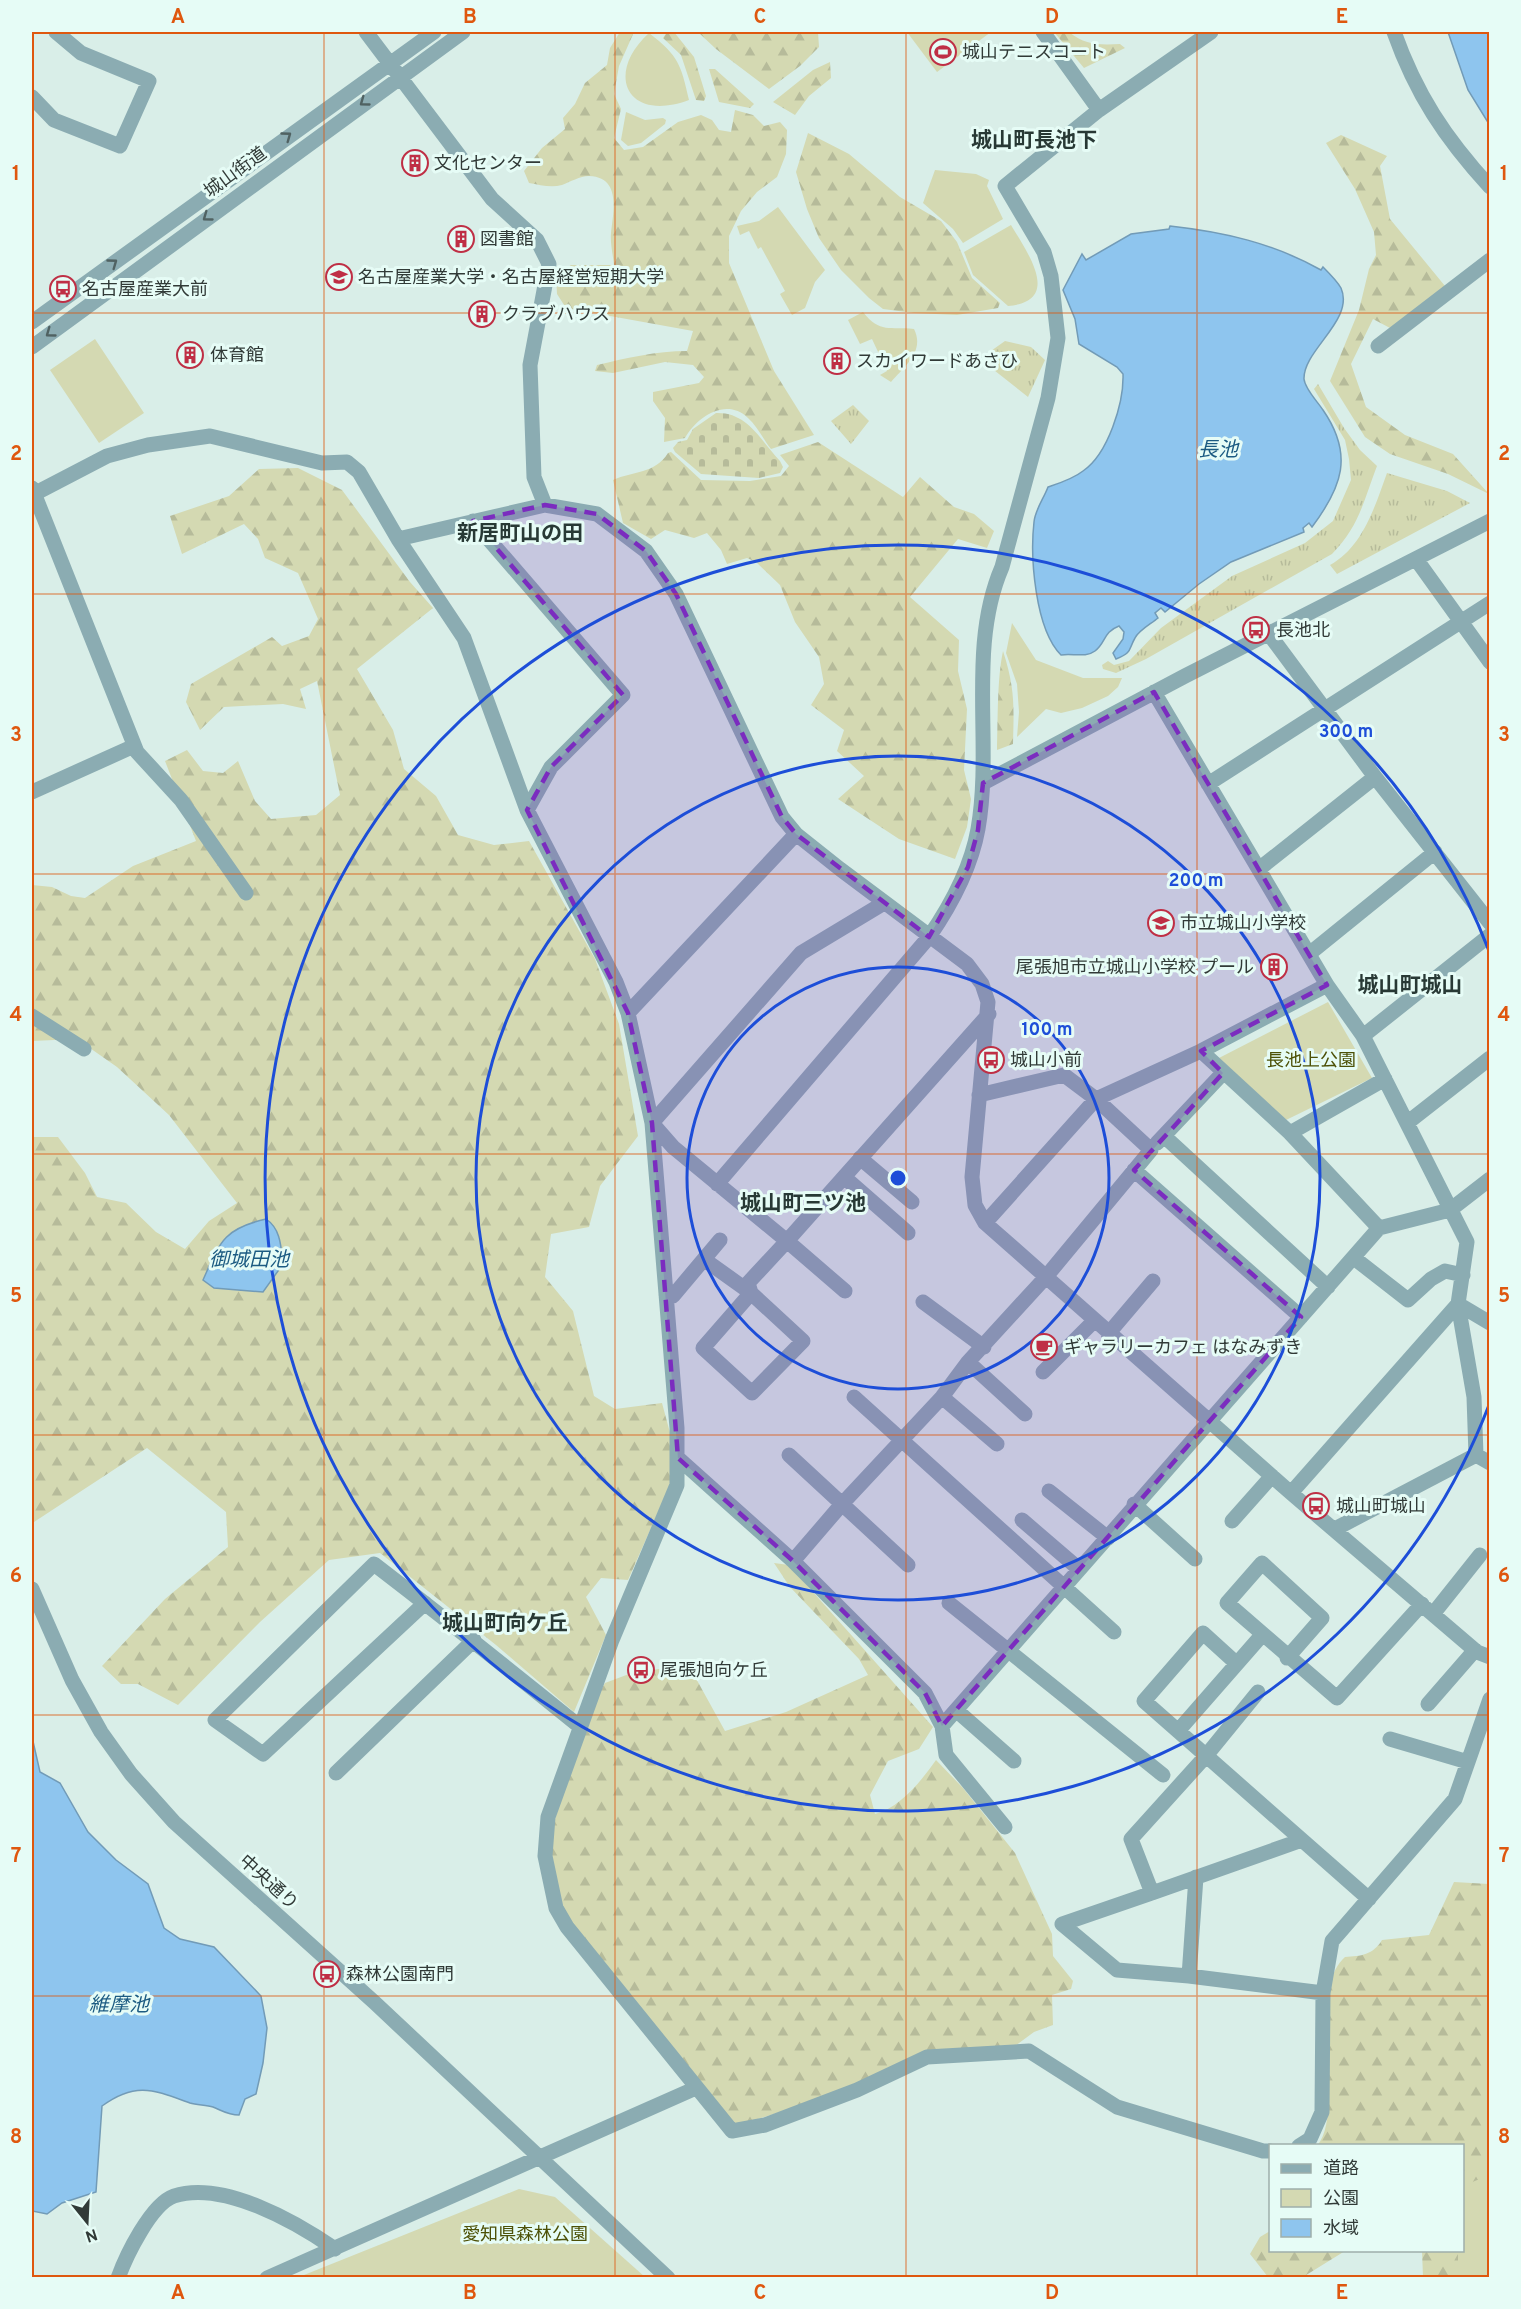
<svg xmlns="http://www.w3.org/2000/svg" width="1521" height="2309" font-family="Overpass,'Noto Sans JP',sans-serif">
	<style>
		.grass { fill: url(#grass-tufts) }
		.forest { fill: url(#forest-firs) }
		.cemetery { fill: url(#cemetery-stones) }
		.park { fill: #d4d9b2 }
		.water { fill: #8ec5ee; stroke: #729bb7; stroke-width: 1.5 }
		.lines { fill: none; stroke-linecap: round; stroke-linejoin: round }
		.minor { stroke: #8bacb2; stroke-width: 15 }
		.oneway { stroke: #506262 }
		.marked { fill: #7b2cbf; fill-opacity: 0.2; stroke: #7b2cbf; stroke-width: 4.5; stroke-dasharray: 12 8; stroke-linejoin: round }
		.grid { fill: none; stroke: #df570e; stroke-width: 1.5; stroke-opacity: 0.55 }
		.ring { fill: none; stroke: #1d4ed8; stroke-width: 3 }
		.labels { text-anchor: middle; stroke-width: 6; stroke-linejoin: round; paint-order: stroke }
		.poi-label { font-size: 18px; fill: #313a37; stroke: #e6fcf6; text-anchor: start }
		.street-label { font-size: 18px; fill: #313a37; stroke: #e6fcf6 }
		.park-label { font-size: 18px; fill: #4d5107; stroke: #e6fcf6 }
		.water-label { font-size: 20px; font-style: italic; fill: #1c5b82; stroke: #e6fcf6 }
		.quarter-label { font-size: 21px; font-weight: bold; fill: #283935; stroke: #e6fcf6 }
		.centre { fill: #1d4ed8; stroke: #e6fcf6; stroke-width: 3 }
		.ring-label { font-size: 18px; text-anchor: middle; font-weight: bold; fill: #1d4ed8; stroke: #e6fcf6; stroke-width: 6; stroke-linejoin: round; paint-order: stroke }
		.neatline { fill: none; stroke: #df570e; stroke-width: 2 }
		.grid-label { font-size: 20px; text-anchor: middle; font-weight: bold; fill: #df570e }
	</style>
	<defs>
		<pattern id="grass-tufts" width="24" height="20" patternUnits="userSpaceOnUse" patternTransform="scale(1.5)"><rect width="24" height="20" fill="#d4d9b2"/><path d="M3 7l-1-3M5 7V3M7 7l1-3M15 17l-1-3M17 17v-4M19 17l1-3" fill="none" stroke="#b6bb9a"/></pattern>
		<pattern id="forest-firs" width="22" height="20" patternUnits="userSpaceOnUse" patternTransform="scale(1.5)"><rect width="22" height="20" fill="#d4d9b2"/><path d="M5 1l3.5 6h-7zM16 11l3.5 6h-7z" fill="#b6bb9a"/></pattern>
		<pattern id="cemetery-stones" width="16" height="16" patternUnits="userSpaceOnUse" patternTransform="scale(1.5)"><rect width="16" height="16" fill="#d4d9b2"/><path d="M2 7V4a2 2 0 0 1 4 0v3zM10 15v-3a2 2 0 0 1 4 0v3z" fill="#b6bb9a"/></pattern>
	</defs>
	<rect width="100%" height="100%" fill="#d9eee8"/>
	<path class="grass" d="M1005,341L1031,347L1045,360L1028,397L985,363L988,353Z
		M1318,384L1344,428L1360,450L1377,466C1363,502 1360,525 1332,554L1146,659L1116,673L1103,669L1102,665L1108,661L1114,665L1129,661L1161,628L1232,576L1305,543L1333,521L1351,480L1349,459L1345,440L1314,389Z
		M853,405L869,421L851,444L831,421Z
		M1387,473L1447,491L1470,503L1337,574L1330,565C1363,547 1375,506 1387,473Z"/>
	<path class="forest" d="M620,32H634L619,66L614,94L621,109L614,138L624,150L643,147L678,122L701,115L712,120L719,130L731,132L735,110L753,115L764,126L780,122L787,130L786,154L777,177L757,192L741,211L729,236V263L774,371L814,435L771,449C763,439 757,426 748,418C726,397 697,417 685,438L664,442L665,418L653,401V392L699,383L704,377L693,365L665,362L613,373L595,371L597,365C627,358 656,351 687,351L693,331L566,308L557,294L556,275L571,265H614C613,255 610,243 611,233C613,213 622,177 589,176C580,176 570,182 562,185C551,188 540,185 529,183L524,171L542,148L565,129L563,118L575,104L585,83L607,65L610,48Z
		M667,32H674L694,57L706,96L704,101L696,100L681,55L663,38Z
		M698,32H818L819,47L800,66L769,89L716,49Z
		M1054,32H1069C1085,45 1099,45 1120,44L1125,48L1084,68Z
		M830,62L831,78L809,96L795,115L773,102L813,70Z
		M709,69H715L754,104L750,108L719,102Z
		M808,133L849,154L900,197L941,221L957,242L972,278L1000,303L998,308L957,315L914,313L883,309L869,298L841,270L819,238L807,209L796,172Z
		M1341,135L1387,156L1380,166L1390,219L1445,286L1390,328L1373,319L1351,364L1366,407L1405,435L1453,454L1489,494L1448,474L1390,454L1365,437L1330,381L1359,310L1369,269L1376,255L1374,232L1355,189L1326,143Z
		M818,442L903,497L920,477L954,507L974,514L994,531L987,548L958,539L910,597L959,640L958,671L967,709L964,770L971,799L967,827L955,859L899,839L838,799L864,776L837,751L844,730L811,705L824,684L819,657L795,622L780,585L756,562L747,558L727,564L721,550L707,533L694,538L665,530L651,539L623,523L613,480C633,471 655,474 668,453L671,452L701,480L750,481L781,476L789,466L780,455Z
		M298,468L342,490L410,582L433,608L357,669L393,730L404,769L436,796L458,835L494,845L529,841L595,959L619,1024L638,1136L600,1186L589,1227L551,1234L545,1277L573,1311L594,1396L615,1409L662,1403L673,1444L670,1485L628,1580L601,1578L586,1597L606,1635L574,1712L496,1645L380,1553L329,1560L260,1622L178,1705L138,1684H121L102,1666L165,1599L228,1547L226,1512L147,1448L34,1522L32,1518V1137H58L85,1173L97,1197L126,1203L156,1232L185,1249L209,1221L237,1203L169,1115L117,1067L77,1039L32,1041V885L52,887L71,896L85,898L133,866L196,841L165,761L187,750L203,771L223,773L238,761L255,801L271,819L316,815L340,795L317,681L300,689L306,709L283,704L224,707L200,730L186,702L191,684L272,637L282,646L309,636L318,619L298,573L265,558L258,539L244,524L182,554L170,516L229,496L259,469Z
		M1003,651C1015,688 1014,706 1013,744L997,750C998,720 997,679 1003,651Z
		M774,1563L789,1565L933,1727L919,1749L888,1761L870,1795L875,1814C900,1808 922,1780 936,1760L963,1788L1015,1853L1052,1934L1053,1956L1073,1981L1071,1989L1052,1995L1053,2025L1034,2032L1011,2049L926,2055L855,2088L733,2127L568,1926L550,1857L555,1819L590,1709L605,1683L629,1674L688,1664L725,1731L786,1712L868,1675L859,1659L790,1587Z
		M1454,1882L1489,1884V2277H1423L1422,2251L1462,2250V2146H1317C1347,2110 1304,1994 1345,1957C1361,1956 1373,1955 1382,1940L1429,1935Z
		M1270,2231V2250L1345,2251L1303,2277H1268L1250,2254L1260,2237Z"/>
	<path class="cemetery" d="M716,413C748,412 760,440 780,461L783,467L780,473L759,478L701,474L675,452L673,448L678,442L687,440L693,429Z"/>
	<path class="park" d="M907,32H991L937,72Z
		M649,33C679,56 681,65 689,100C627,123 604,74 649,33Z
		M626,112L645,120L663,118L666,120L665,124L641,143L628,146L621,140Z
		M935,170L976,174L989,180L987,186L1003,219L963,243L953,229L923,203Z
		M778,207L825,270L815,282L805,308L792,315L780,294L785,291L761,247L758,249L749,231L740,235L737,226L759,221Z
		M1011,225C1026,251 1064,301 1008,306L973,275L964,252Z
		M863,312C880,334 890,326 914,329C925,351 905,366 891,382L880,375L887,371L872,339L860,344L848,320Z
		M95,339L144,413L99,443L50,370Z
		M1012,623L1036,660L1083,678H1122L1118,687L1108,696L1082,708L1061,713L1046,709L1017,737L1019,712L1017,684L1006,653Z
		M1328,1002L1372,1078L1286,1120L1219,1058Z
		M1489,2175V2277H1458V2251L1462,2250L1463,2186Z
		M519,2189L555,2197L645,2277H299Z"/>
	<path class="water" d="M1448,32H1489V124L1468,90Z
		M1170,226C1224,232 1273,243 1321,270L1323,267C1329,273 1337,281 1341,288C1355,320 1303,350 1304,379C1305,389 1317,401 1323,410C1354,455 1342,487 1312,527L1309,523L1303,528L1304,532L1231,562L1199,584L1165,612L1161,608L1155,613L1158,618C1151,624 1139,630 1135,638C1128,650 1133,652 1116,659L1113,653L1123,639L1124,632L1119,626C1103,632 1106,643 1095,651C1086,658 1072,653 1061,655C1035,629 1030,557 1034,522C1035,510 1044,498 1048,487C1060,483 1073,479 1083,471C1108,454 1124,403 1123,374L1117,367L1079,344L1075,319L1063,290L1082,254L1086,260L1131,234L1169,229Z
		M266,1219C281,1229 281,1247 283,1264L263,1292L214,1288L203,1280C220,1242 223,1229 266,1219Z
		M32,1737L40,1772L60,1783L88,1832L116,1860L148,1884L164,1928L180,1939L214,1947L261,1996L267,2028L263,2063L256,2094L245,2099L239,2115C228,2115 223,2111 213,2107C206,2105 197,2105 190,2103C154,2090 136,2081 102,2106L96,2192L62,2203L47,2214L32,2211Z"/>
	<g class="lines">
		<path class="minor" d="M366,32L492,199L537,240L549,264L530,365L534,477L545,505
			M1043,32L1099,110
			M1394,32C1416,94 1445,138 1490,187
			M32,97L54,120L120,146L149,81L81,53L56,32
			M32,322L434,32
			M1378,346L1490,260
			M32,347L463,32
			M32,488L137,752L181,800L246,893
			M34,494L107,456L148,445L210,436L322,463L347,462L359,472L398,539L464,638L527,810L616,982L628,1013L652,1123L677,1428V1485L612,1640L548,1817L545,1856L556,1908L567,1927L732,2131L765,2125L857,2090L927,2057L1029,2051L1117,2107L1263,2151H1270
			M473,521L623,695L551,767L527,810
			M398,539L545,505L597,514L646,551L676,594L782,817L796,834L840,869L967,964L982,984L988,1002L972,1177L975,1205L985,1223L1291,1493L1477,1652L1490,1657
			M1416,559L1490,662
			M1269,634L1375,777L1490,923
			M1154,692L1327,985L1363,1036L1467,1242L1458,1304L1474,1397L1476,1455
			M983,783L1185,676L1490,521
			M1208,784L1490,603
			M32,792L134,746
			M1259,869L1375,777
			M884,903L801,953L652,1123L673,1147L787,1241L989,1014
			M1309,954L1435,852
			M628,1013L796,834
			M32,1016L84,1049
			M1363,1036L1490,935
			M1201,1051L1290,1133L1379,1228
			M1407,1123L1490,1058
			M1290,1133L1385,1079
			M1164,1136L1328,1287
			M1157,1143L1223,1073
			M860,1158L912,1202
			M1134,1170L1301,1317
			M844,1177L908,1233
			M717,1184L929,937C951,905 971,868 978,829C993,744 967,648 1002,567L1048,398L1058,338L1051,276L1044,252L1005,186L1099,110L1211,32
			M985,1223L1096,1099L1201,1051L1327,985
			M1354,1258L1408,1300L1431,1279L1445,1271L1463,1275
			M705,1260L751,1293L803,1341L752,1393L703,1348L751,1293L748,1283L787,1241L845,1291
			M666,1295L673,1296L720,1240
			M923,1302L984,1347
			M1458,1304L1490,1323
			M1108,1334L1153,1281
			M968,1362L1025,1414
			M1043,1372L1094,1321
			M854,1397L1114,1632
			M942,1397L997,1444
			M789,1455L908,1565
			M1476,1455L1490,1463
			M678,1458L793,1561L842,1504L942,1397L968,1362L1045,1278L1151,1150L1096,1099L1064,1075L979,1095
			M1049,1491L1108,1538
			M1291,1493L1458,1304
			M1134,1504L1195,1559
			M1022,1520L1079,1569
			M1232,1521L1272,1476
			M1335,1529L1476,1455
			M793,1561L925,1693L942,1726L946,1755L1005,1827
			M32,1589L72,1680L101,1732L131,1774L174,1822L374,2002L668,2278
			M425,1603L263,1754L215,1720L374,1564C443,1617 511,1671 579,1726
			M949,1603L1163,1775
			M1433,1614L1480,1555
			M1287,1658L1322,1618L1262,1563L1227,1603L1337,1698L1422,1604
			M1236,1663L1203,1633L1144,1701L1369,1899
			M1258,1692L1205,1757L1131,1839L1152,1893L1302,1840
			M1428,1704L1475,1650
			M956,1710L1014,1761
			M942,1726L1379,1228L1450,1210L1490,1179
			M1178,1731L1262,1635
			M1390,1739L1468,1762
			M336,1773L474,1640
			M1152,1893L1062,1924L1117,1970L1189,1976L1196,1877
			M1189,1976L1323,1993
			M1299,2146L1310,2139L1322,2112L1323,1993L1332,1941L1455,1799L1490,1699
			M118,2278C126,2256 151,2204 174,2196C223,2180 296,2222 335,2249
			M267,2278L696,2088"/>
	</g>
	<defs><path id="oneway-chevron" d="M-2-3.5L2.5 0L-2 3.5" fill="none" stroke-width="1.6" stroke-linecap="round" stroke-linejoin="round" transform="scale(1.5)"/></defs>
	<g class="oneway">
		<use href="#oneway-chevron" transform="translate(364 102) rotate(144)"/>
		<use href="#oneway-chevron" transform="translate(287 136) rotate(-36)"/>
		<use href="#oneway-chevron" transform="translate(207 217) rotate(144)"/>
		<use href="#oneway-chevron" transform="translate(113 263) rotate(-36)"/>
		<use href="#oneway-chevron" transform="translate(50 333) rotate(144)"/>
	</g>
	<path class="marked" d="M545,505L597,514L646,551L676,594L782,817L796,834L929,937L968,867L978,830L983,783L1154,692L1327,985L1201,1051L1223,1073L1134,1170L1301,1317L942,1726L925,1693L793,1561L678,1458L652,1123L628,1013L527,810L551,767L623,695L473,521Z"/>
	<path class="grid" d="M324,32V2278M615,32V2278M906,32V2278M1197,32V2278M32,313H1490M32,594H1490M32,874H1490M32,1154H1490M32,1435H1490M32,1715H1490M32,1996H1490"/>
	<g class="ring">
		<circle cx="898" cy="1178" r="211"/>
		<circle cx="898" cy="1178" r="422"/>
		<path d="M1489 1405A633 633 0 1 1 1489 951"/>
	</g>
	<defs>
		<symbol id="stadium-ring" viewBox="-11 -11 22 22"><circle r="9.5" fill="#e6fcf6" stroke="#bf2f45" stroke-width="1.5"/><path d="M0-5a6.5 5 0 1 0 0 10a6.5 5 0 1 0 0-10ZM-3.5-1.8h7v3.6h-7Z" fill="#bf2f45"/></symbol>
		<symbol id="building-ring" viewBox="-11 -11 22 22"><circle r="9.5" fill="#e6fcf6" stroke="#bf2f45" stroke-width="1.5"/><path d="M-4-6H4V6H1V3H-1V6H-4ZM-2.5-4.3h1.7v1.8h-1.7ZM.8-4.3h1.7v1.8H.8ZM-2.5-1h1.7V.8h-1.7ZM.8-1h1.7V.8H.8Z" fill="#bf2f45"/></symbol>
		<symbol id="university-ring" viewBox="-11 -11 22 22"><circle r="9.5" fill="#e6fcf6" stroke="#bf2f45" stroke-width="1.5"/><path d="M0-5L7-2L0 1L-7-2ZM-4 1L0 2.5L4 1V4Q0 6-4 4Z" fill="#bf2f45"/></symbol>
		<symbol id="bus-ring" viewBox="-11 -11 22 22"><circle r="9.5" fill="#e6fcf6" stroke="#bf2f45" stroke-width="1.5"/><path d="M-5-6H5V4H4V6H2V4H-2V6H-4V4H-5ZM-3.5-4V0h7V-4ZM-3.5 1.2v1.5H-2V1.2ZM2 1.2v1.5H3.5V1.2Z" fill="#bf2f45"/></symbol>
		<symbol id="school-ring" viewBox="-11 -11 22 22"><circle r="9.5" fill="#e6fcf6" stroke="#bf2f45" stroke-width="1.5"/><path d="M0-5L7-2L0 1L-7-2ZM-4 1L0 2.5L4 1V4Q0 6-4 4Z" fill="#bf2f45"/></symbol>
		<symbol id="cafe-ring" viewBox="-11 -11 22 22"><circle r="9.5" fill="#e6fcf6" stroke="#bf2f45" stroke-width="1.5"/><path d="M-5.5-4.5H6V0H3Q3 3.5 0 3.5H-2.5Q-5.5 3.5-5.5 0ZM3-3.2v2h1.7v-2ZM-6 4.5H4V6H-6Z" fill="#bf2f45"/></symbol>
	</defs>
	<g fill-rule="evenodd">
		<use href="#stadium-ring" x="928" y="37" width="30" height="30"/>
		<use href="#building-ring" x="400" y="148" width="30" height="30"/>
		<use href="#building-ring" x="446" y="224" width="30" height="30"/>
		<use href="#university-ring" x="324" y="262" width="30" height="30"/>
		<use href="#bus-ring" x="48" y="274" width="30" height="30"/>
		<use href="#building-ring" x="467" y="299" width="30" height="30"/>
		<use href="#building-ring" x="175" y="340" width="30" height="30"/>
		<use href="#building-ring" x="822" y="346" width="30" height="30"/>
		<use href="#bus-ring" x="1241" y="615" width="30" height="30"/>
		<use href="#school-ring" x="1146" y="908" width="30" height="30"/>
		<use href="#building-ring" x="1259" y="952" width="30" height="30"/>
		<use href="#bus-ring" x="976" y="1045" width="30" height="30"/>
		<use href="#cafe-ring" x="1029" y="1332" width="30" height="30"/>
		<use href="#bus-ring" x="1301" y="1491" width="30" height="30"/>
		<use href="#bus-ring" x="626" y="1655" width="30" height="30"/>
		<use href="#bus-ring" x="312" y="1959" width="30" height="30"/>
	</g>
	<g class="labels">
		<g class="poi-label">
			<text x="962" y="58">城山テニスコート</text>
			<text x="434" y="169">文化センター</text>
			<text x="480" y="245">図書館</text>
			<text x="358" y="283">名古屋産業大学・名古屋経営短期大学</text>
			<text x="82" y="295">名古屋産業大前</text>
			<text x="502" y="320">クラブハウス</text>
			<text x="210" y="361">体育館</text>
			<text x="856" y="367">スカイワードあさひ</text>
			<text x="1276" y="636">長池北</text>
			<text x="1180" y="929">市立城山小学校</text>
			<text x="1254" y="973" text-anchor="end">尾張旭市立城山小学校 プール</text>
			<text x="1010" y="1066">城山小前</text>
			<text x="1064" y="1353">ギャラリーカフェ はなみずき</text>
			<text x="1336" y="1512">城山町城山</text>
			<text x="660" y="1676">尾張旭向ケ丘</text>
			<text x="346" y="1980">森林公園南門</text>
		</g>
		<g class="street-label">
			<text transform="translate(235 172) rotate(-36)" y="6">城山街道</text>
			<text transform="translate(269 1882) rotate(42)" y="6">中央通り</text>
		</g>
		<g class="park-label">
			<text x="1311" y="1066">長池上公園</text>
			<text x="525" y="2240">愛知県森林公園</text>
		</g>
		<g class="water-label">
			<text x="1218" y="456">長池</text>
			<text x="249" y="1266">御城田池</text>
			<text x="119" y="2011">維摩池</text>
		</g>
		<g class="quarter-label">
			<text x="1034" y="147">城山町長池下</text>
			<text x="520" y="540">新居町山の田</text>
			<text x="1410" y="992">城山町城山</text>
			<text x="803" y="1210">城山町三ツ池</text>
			<text x="505" y="1630">城山町向ケ丘</text>
		</g>
	</g>
	<circle cx="898" cy="1178" r="9" class="centre"/>
	<g class="ring-label">
		<text x="1346" y="737">300 m</text>
		<text x="1196" y="886">200 m</text>
		<text x="1047" y="1035">100 m</text>
	</g>
	<rect width="1521" height="2309" fill="none" stroke="#e6fcf6" stroke-width="66"/>
	<rect x="1269" y="2144" width="195" height="108" fill="#e6fcf6" stroke="#9eaeaa" stroke-width="1.5"/>
	<rect x="1281" y="2164" width="30" height="9" fill="#8bacb2" stroke="#9eaeaa" stroke-width="1.5"/>
	<text x="1323" y="2174" font-size="18" fill="#313a37">道路</text>
	<rect x="1281" y="2189" width="30" height="18" fill="#d4d9b2" stroke="#9eaeaa" stroke-width="1.5"/>
	<text x="1323" y="2204" font-size="18" fill="#313a37">公園</text>
	<rect x="1281" y="2219" width="30" height="18" fill="#8ec5ee" stroke="#9eaeaa" stroke-width="1.5"/>
	<text x="1323" y="2234" font-size="18" fill="#313a37">水域</text>
	<g transform="translate(87 2222) rotate(162)" stroke="#e6fcf6" stroke-width="4.5" paint-order="stroke">
	<path d="M0-4.5L10 22L0 15L-10 22Z" fill="#313a37"/>
	<text y="-9" font-size="16" font-weight="bold" text-anchor="middle" fill="#313a37">N</text>
	</g>
	<rect x="33" y="33" width="1455" height="2243" class="neatline"/>
	<g class="grid-label">
		<text x="178" y="23">A</text>
		<text x="470" y="23">B</text>
		<text x="760" y="23">C</text>
		<text x="1052" y="23">D</text>
		<text x="1342" y="23">E</text>
		<text x="16" y="180">1</text>
		<text x="1504" y="180">1</text>
		<text x="16" y="460">2</text>
		<text x="1504" y="460">2</text>
		<text x="16" y="741">3</text>
		<text x="1504" y="741">3</text>
		<text x="16" y="1021">4</text>
		<text x="1504" y="1021">4</text>
		<text x="16" y="1302">5</text>
		<text x="1504" y="1302">5</text>
		<text x="16" y="1582">6</text>
		<text x="1504" y="1582">6</text>
		<text x="16" y="1862">7</text>
		<text x="1504" y="1862">7</text>
		<text x="16" y="2143">8</text>
		<text x="1504" y="2143">8</text>
		<text x="178" y="2299">A</text>
		<text x="470" y="2299">B</text>
		<text x="760" y="2299">C</text>
		<text x="1052" y="2299">D</text>
		<text x="1342" y="2299">E</text>
	</g>
</svg>
